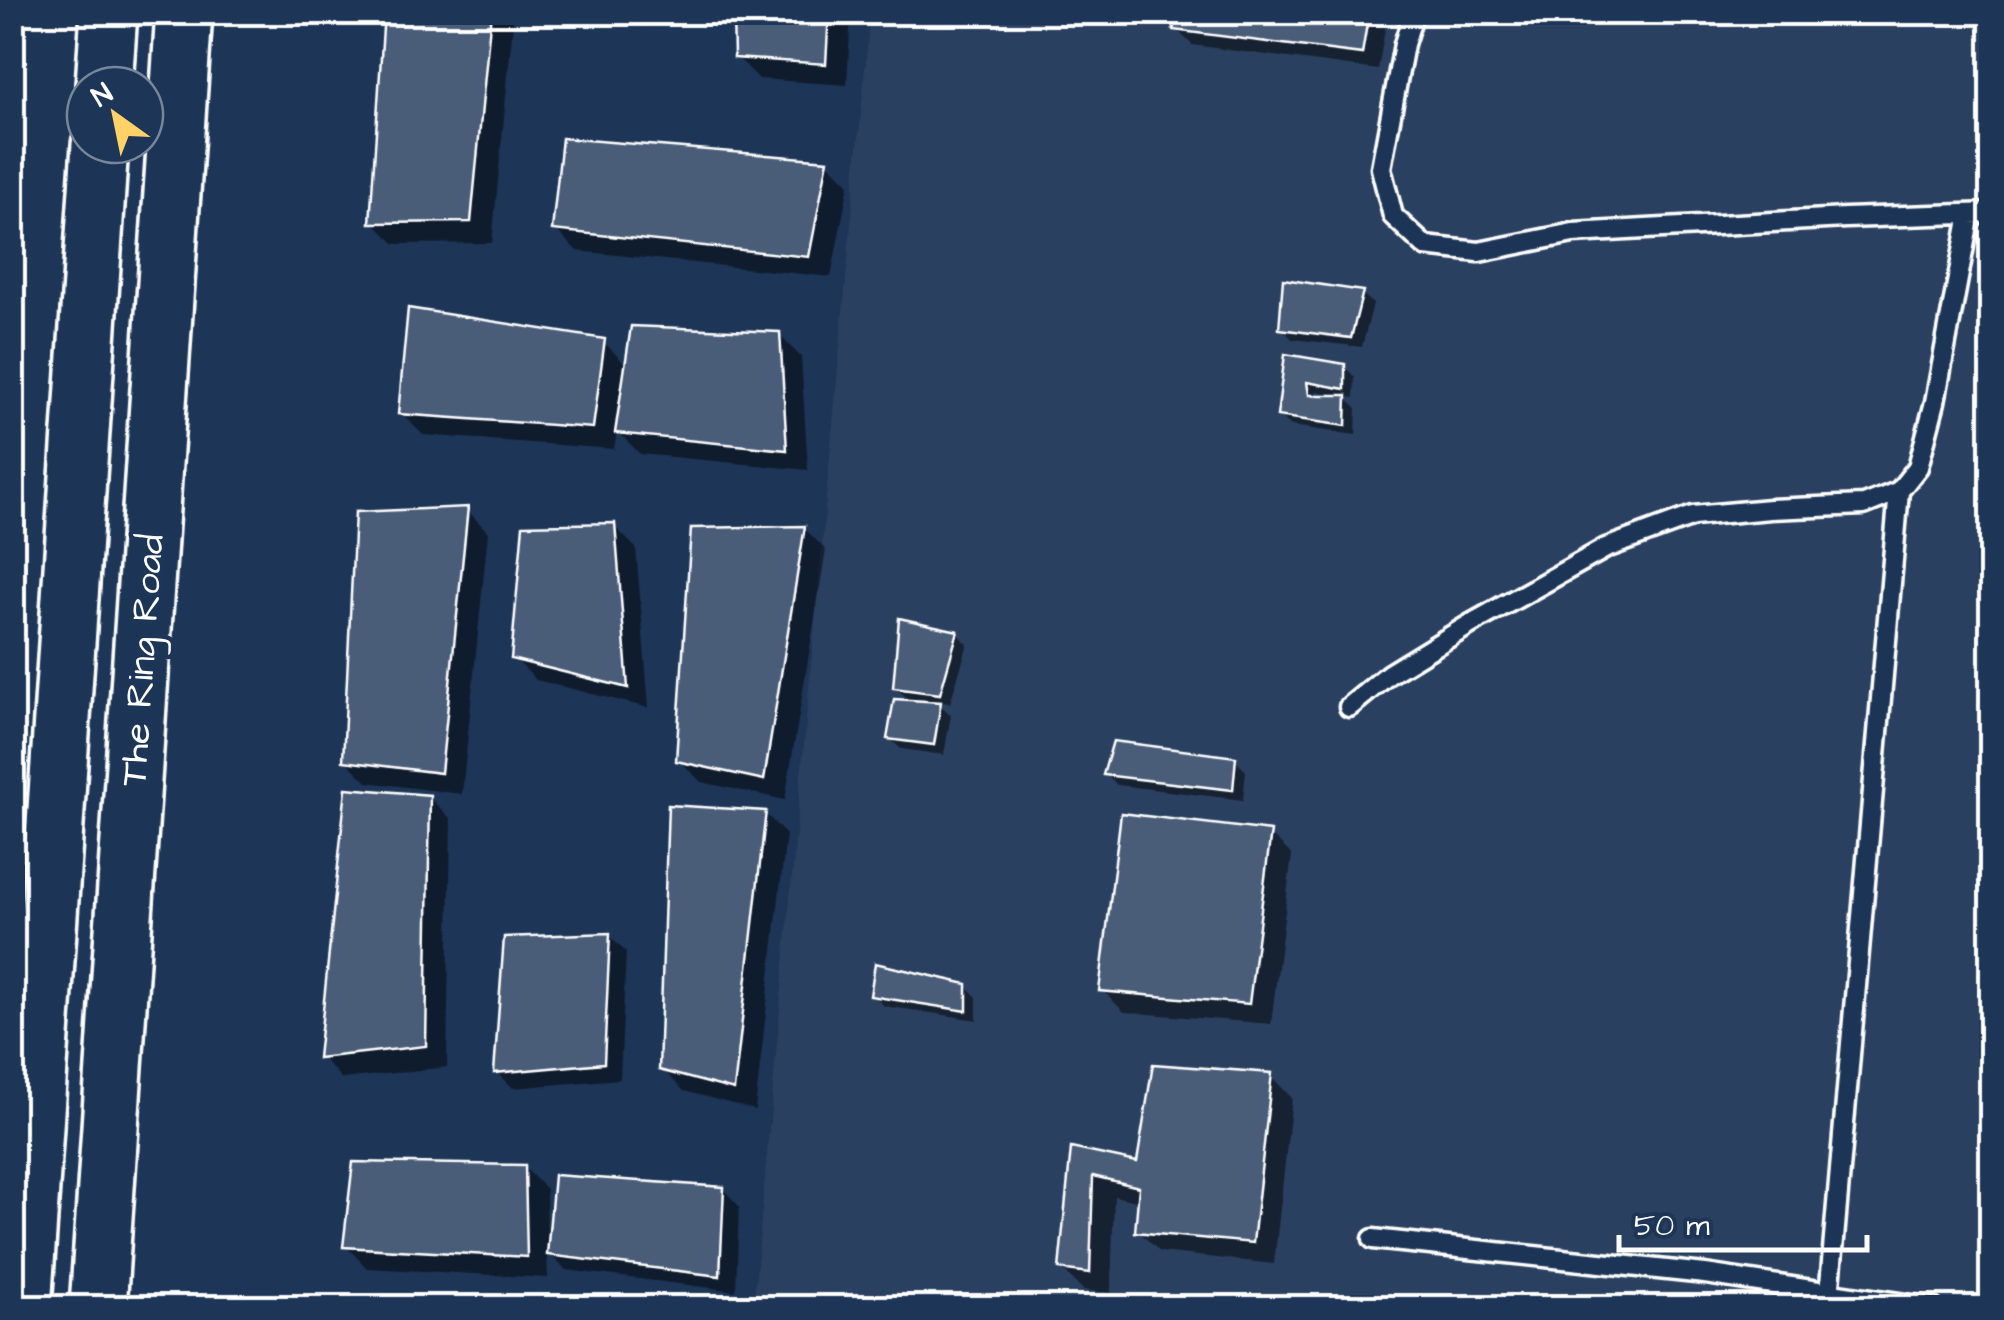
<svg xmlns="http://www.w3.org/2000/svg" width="2004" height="1320" font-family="'Architects Daughter',sans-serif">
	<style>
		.built { fill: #2a4161 }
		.shadow { fill: #0007; fill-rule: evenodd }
		.building { fill: #4a5d79; stroke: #fff; stroke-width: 2.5 }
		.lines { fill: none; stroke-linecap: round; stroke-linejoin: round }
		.service-casing { stroke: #fff; stroke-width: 25 }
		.trunk-casing { stroke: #fff; stroke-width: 62 }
		.service { stroke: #1d3557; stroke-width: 18 }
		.trunk { stroke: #1d3557; stroke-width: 55 }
		.labels { text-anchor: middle; stroke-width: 9; stroke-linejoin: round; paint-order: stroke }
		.street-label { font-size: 38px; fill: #fff; stroke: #1d3557 }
	</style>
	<rect width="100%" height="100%" fill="#1d3557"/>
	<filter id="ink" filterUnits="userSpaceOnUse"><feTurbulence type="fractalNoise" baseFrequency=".01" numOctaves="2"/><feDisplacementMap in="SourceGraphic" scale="20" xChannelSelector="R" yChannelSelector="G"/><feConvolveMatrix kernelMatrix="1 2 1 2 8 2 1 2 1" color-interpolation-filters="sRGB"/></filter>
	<g filter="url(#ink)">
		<path class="built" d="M870,13H1991V1307L753,1308Z"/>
		<path class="shadow" d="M386,12H514L492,243L395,244L373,222Z
			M736,12H851L847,85L759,79L737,57Z
			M1334,12H1388L1378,70L1192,45L1176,29L1333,18Z
			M827,162L849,184L831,277L577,251L555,229Z
			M1362,293L1373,304L1362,347L1292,339L1282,328Z
			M779,335L801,357L808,470L640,454L617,431L614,449L423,435L401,413L604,342L627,366Z
			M1287,357L1344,366L1355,377L1354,398L1344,396L1357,408L1356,435L1291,426L1280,416ZM1316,391L1338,395V398L1317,397Z
			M467,510L488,532L462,794L367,782L345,760Z
			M614,526L636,548L649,708L536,680L514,658Z
			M804,528L826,550L785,800L701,782L679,760Z
			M957,633L968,644L950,703L937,702L951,715L944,755L901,749L890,739L911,702L895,687Z
			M1235,760L1246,771L1243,800L1117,785L1106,774Z
			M429,797L451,819L447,1067L342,1079L321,1057Z
			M765,813L786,835L755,1110L684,1091L662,1069Z
			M1270,834L1292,855L1271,1024L1124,1012L1102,990Z
			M609,936L626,952L620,1079L513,1088L497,1072Z
			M966,986L977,997V1020L884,1006L873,995Z
			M1271,1076L1292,1098L1274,1264L1160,1252L1138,1231L1140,1202L1114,1196L1111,1293L1083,1290L1061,1268L1074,1151L1139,1165Z
			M524,1167L546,1189L547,1241L723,1189L739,1206L736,1291L566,1270L547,1251L548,1278L367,1268L346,1246Z"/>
		<path class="building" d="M384,12H491L471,222L370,223Z
			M733,12H829L826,64L734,58Z
			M1178,12H1304L1331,15L1332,12H1369L1362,54L1173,30Z
			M562,138L828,160L809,257L552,230Z
			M1283,279L1363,291L1351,338L1279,329Z
			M408,308L605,339L593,428L398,414Z
			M631,326L780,332L787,450L615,433Z
			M1285,354L1345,364V389L1307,382L1309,395H1347L1346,426L1277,416Z
			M468,507L441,773L343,761L355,512Z
			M615,523L628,688L511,659L523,525Z
			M805,526L764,780L676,761L691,528Z
			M899,618L958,631L940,694L893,688Z
			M894,699L941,702L934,745L887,739Z
			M1113,741L1236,757L1233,790L1103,775Z
			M346,788L430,795L426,1046L318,1058Z
			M668,805L766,811L734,1090L659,1070Z
			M1121,813L1271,831L1249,1004L1099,991Z
			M610,933L604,1063L494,1073L504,937Z
			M875,963L967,984V1011L870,996Z
			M1153,1064L1272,1073L1253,1243L1135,1232L1139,1187L1093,1176L1090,1273L1059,1269L1071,1148L1137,1162Z
			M353,1162L525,1165L527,1257L343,1247Z
			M554,1175L724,1187L720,1276L547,1255Z"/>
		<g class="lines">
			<defs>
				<path id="service" d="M1414,12L1404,44L1381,168L1393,216L1425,246L1479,252L1573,233L1845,218L1992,213
					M1349,707L1389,674L1469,625L1606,548L1693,516L1770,509L1864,505L1899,491L1918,467L1935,402L1970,214
					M1373,1239L1705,1274L1933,1308
					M1828,1308L1899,491"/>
				<path id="trunk" d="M104,85L109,12
					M23,1308L100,145
					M98,1308L184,12"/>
			</defs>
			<use href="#service" class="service-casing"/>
			<use href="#trunk" class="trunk-casing"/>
			<use href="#service" class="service"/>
			<use href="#trunk" class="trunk"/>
		</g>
	</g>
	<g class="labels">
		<g class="street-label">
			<text transform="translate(141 660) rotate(-86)" y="13">The Ring Road</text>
		</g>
	</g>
	<rect width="2004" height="1320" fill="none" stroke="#1d3557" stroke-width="50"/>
	<rect x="25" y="25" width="1954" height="1270" fill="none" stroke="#fff" stroke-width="4" filter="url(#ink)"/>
	<g transform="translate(115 115) rotate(327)"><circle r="48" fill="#1d3557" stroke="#77869a" stroke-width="2.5"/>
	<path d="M0-8L18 38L0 25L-18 38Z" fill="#ffd166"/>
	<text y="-15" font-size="28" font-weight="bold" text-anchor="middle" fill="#ffffff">N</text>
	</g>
	<path d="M1619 1235v15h248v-15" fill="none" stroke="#ffffff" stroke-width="5"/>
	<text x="1634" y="1235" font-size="30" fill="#ffffff" stroke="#1d3557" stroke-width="8" paint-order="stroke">50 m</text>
</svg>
